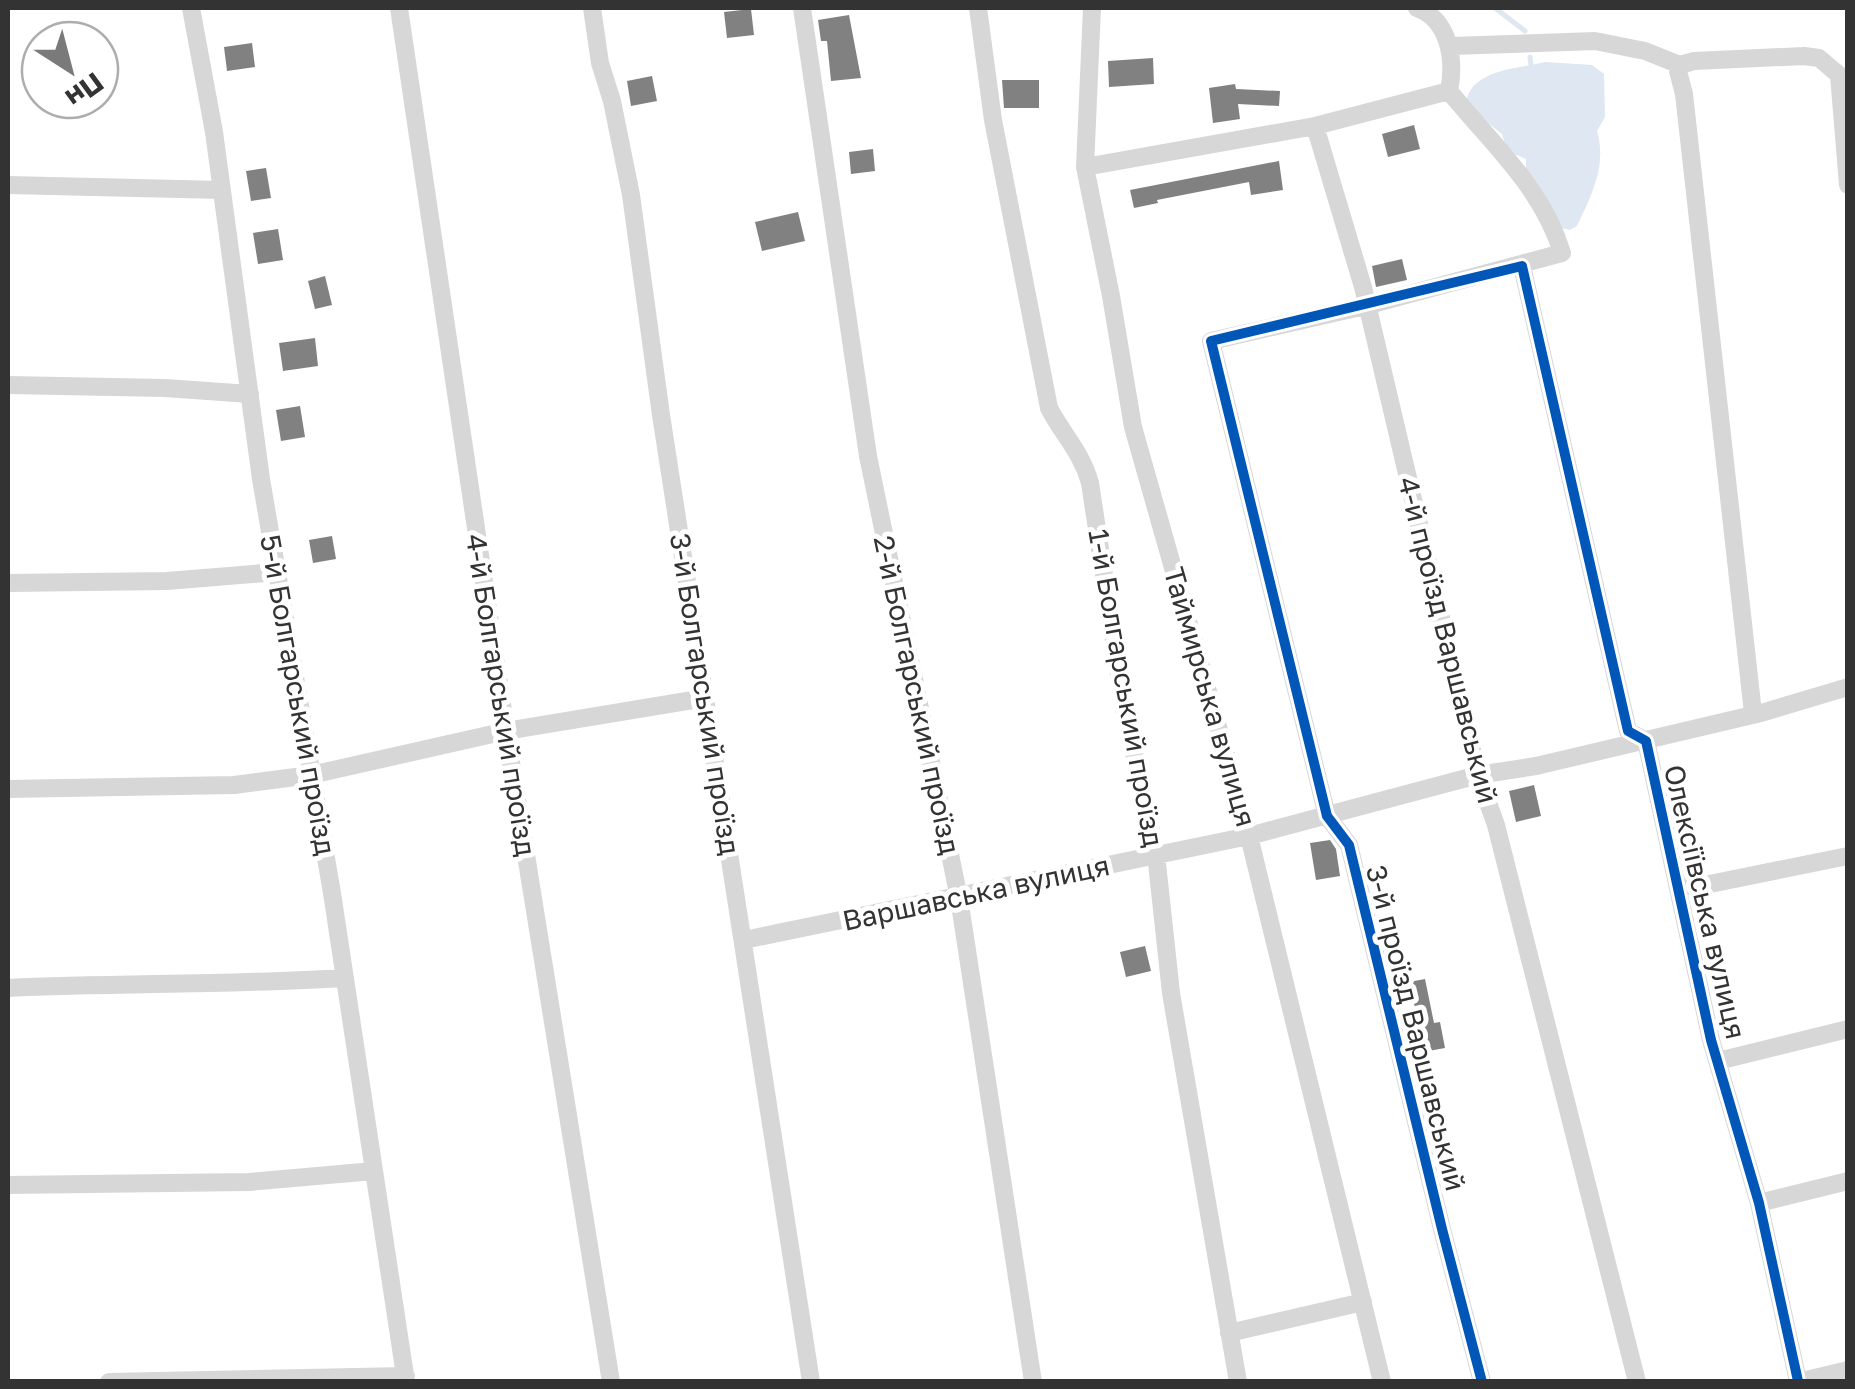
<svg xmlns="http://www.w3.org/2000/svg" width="1855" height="1389" font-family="'Golos Text',sans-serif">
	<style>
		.water { fill: #dee7f2 }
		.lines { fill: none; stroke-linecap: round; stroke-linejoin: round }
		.stream { stroke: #dee7f2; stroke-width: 5 }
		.building { fill: #818181 }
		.minor { stroke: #d7d7d7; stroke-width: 18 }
		.cycleway-casing { stroke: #fff; stroke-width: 16 }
		.cycleway { stroke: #0057b8; stroke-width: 10 }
		.labels { text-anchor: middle; stroke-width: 10; stroke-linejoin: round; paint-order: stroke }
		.street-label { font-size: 28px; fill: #333; stroke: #fff }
	</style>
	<rect width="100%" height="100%" fill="#fff"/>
	<path class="water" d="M1545,62L1592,65L1604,74L1605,117L1597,131C1607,166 1592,194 1577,226L1570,230L1556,227L1526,174V159L1507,151L1502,134L1466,106C1467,70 1517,69 1545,62Z"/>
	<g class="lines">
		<path class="stream" d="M1495,8L1525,31
			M1530,57L1531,65"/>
	</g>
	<path class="building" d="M751,9L754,35L727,38L724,12Z
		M849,15L861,78L831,81L827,41H821L818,20Z
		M252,43L255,67L227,71L224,47Z
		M1153,58L1154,84L1109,87L1108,61Z
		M652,76L657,101L631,106L627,81Z
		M1002,80H1039V108H1004Z
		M1235,84L1236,89L1280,91L1279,106L1238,104L1240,119L1213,123L1209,88Z
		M1414,125L1420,149L1388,157L1382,134Z
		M873,149L875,171L851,174L849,152Z
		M1279,161L1283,190L1251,195L1249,182L1157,200L1158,203L1134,208L1130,190Z
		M266,168L271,198L251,201L246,171Z
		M798,212L805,241L762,251L755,222Z
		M278,229L283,260L258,264L253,233Z
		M1402,259L1407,280L1376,287L1372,266Z
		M325,276L332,305L315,309L308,281Z
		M315,338L318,366L283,371L279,343Z
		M300,406L305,437L281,441L276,410Z
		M332,536L336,559L313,563L309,540Z
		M1534,785L1541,816L1516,822L1509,791Z
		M1330,840L1336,849L1340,876L1316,880L1310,843Z
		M1145,946L1151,971L1126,977L1120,952Z
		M1425,979L1434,1023L1440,1022L1445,1048L1423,1052L1414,1003L1402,1006L1398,984Z"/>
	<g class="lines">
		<path class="minor" d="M191,8L214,132L261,479L332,893L406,1382
			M399,8L506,731L611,1382
			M592,8L600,63L612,101L631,195L661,415L811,1382
			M802,8L868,456L959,898L1033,1382
			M978,8L993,120L1049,408C1063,435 1082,453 1090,483L1124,707L1156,854L1171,993L1238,1382
			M1092,8L1085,167L1111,296L1133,427L1249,836L1382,1382
			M1417,8C1450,20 1455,61 1449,91C1490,142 1543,188 1562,253L1365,306L1211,341L1327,816L1349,845L1442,1229L1482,1382
			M1451,46L1595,41L1645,51L1680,65
			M1839,75L1848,185
			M1315,126L1449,91
			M1085,167L1315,126L1363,287L1478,775L1496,825L1637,1382
			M8,185L222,190
			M1522,266L1628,731L1646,741L1711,1040L1759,1203L1798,1381
			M8,385L165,388L250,394
			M8,583L167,581L277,572
			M1753,713L1684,94L1678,71L1680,65L1694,61L1804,56L1819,58L1839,75
			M8,789L234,785L311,775L506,731L705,698
			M1680,890L1848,856
			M744,940L1249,836L1478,775L1536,766L1761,713L1848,687
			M8,988C120,983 232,985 345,978
			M1718,1061L1848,1029
			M8,1185L249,1182L374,1171
			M1759,1203L1848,1181
			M1229,1333L1363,1302
			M109,1382L406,1376
			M1798,1382L1848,1370"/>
		<defs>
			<path id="cycleway" d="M1482,1382L1442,1229L1349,845L1327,816L1211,341L1522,266L1628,731L1646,741L1711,1040L1759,1203L1798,1381"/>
		</defs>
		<use href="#cycleway" class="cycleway-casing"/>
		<use href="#cycleway" class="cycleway"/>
	</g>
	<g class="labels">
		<g class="street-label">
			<text transform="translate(1448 640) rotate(76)" y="10">4-й проїзд Варшавський</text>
			<text transform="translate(1126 688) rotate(80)" y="10">1-й Болгарський проїзд</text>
			<text transform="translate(705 694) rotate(81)" y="10">3-й Болгарський проїзд</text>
			<text transform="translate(298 695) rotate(80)" y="10">5-й Болгарський проїзд</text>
			<text transform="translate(501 695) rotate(81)" y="10">4-й Болгарський проїзд</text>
			<text transform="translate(917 695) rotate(78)" y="10">2-й Болгарський проїзд</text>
			<text transform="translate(1210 697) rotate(74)" y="10">Таймирська вулиця</text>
			<text transform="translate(976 893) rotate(-12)" y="10">Варшавська вулиця</text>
			<text transform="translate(1705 902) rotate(77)" y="10">Олексіївська вулиця</text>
			<text transform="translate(1416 1028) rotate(76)" y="10">3-й проїзд Варшавський</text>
		</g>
	</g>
	<rect width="1855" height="1389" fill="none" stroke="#333333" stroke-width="20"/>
	<g transform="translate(70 70) rotate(144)"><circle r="48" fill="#ffffff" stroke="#adadad" stroke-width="2.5"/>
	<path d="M0-8L18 38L0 25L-18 38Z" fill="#7a7a7a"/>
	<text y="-15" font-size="28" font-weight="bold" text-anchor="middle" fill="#333333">Пн</text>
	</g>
</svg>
